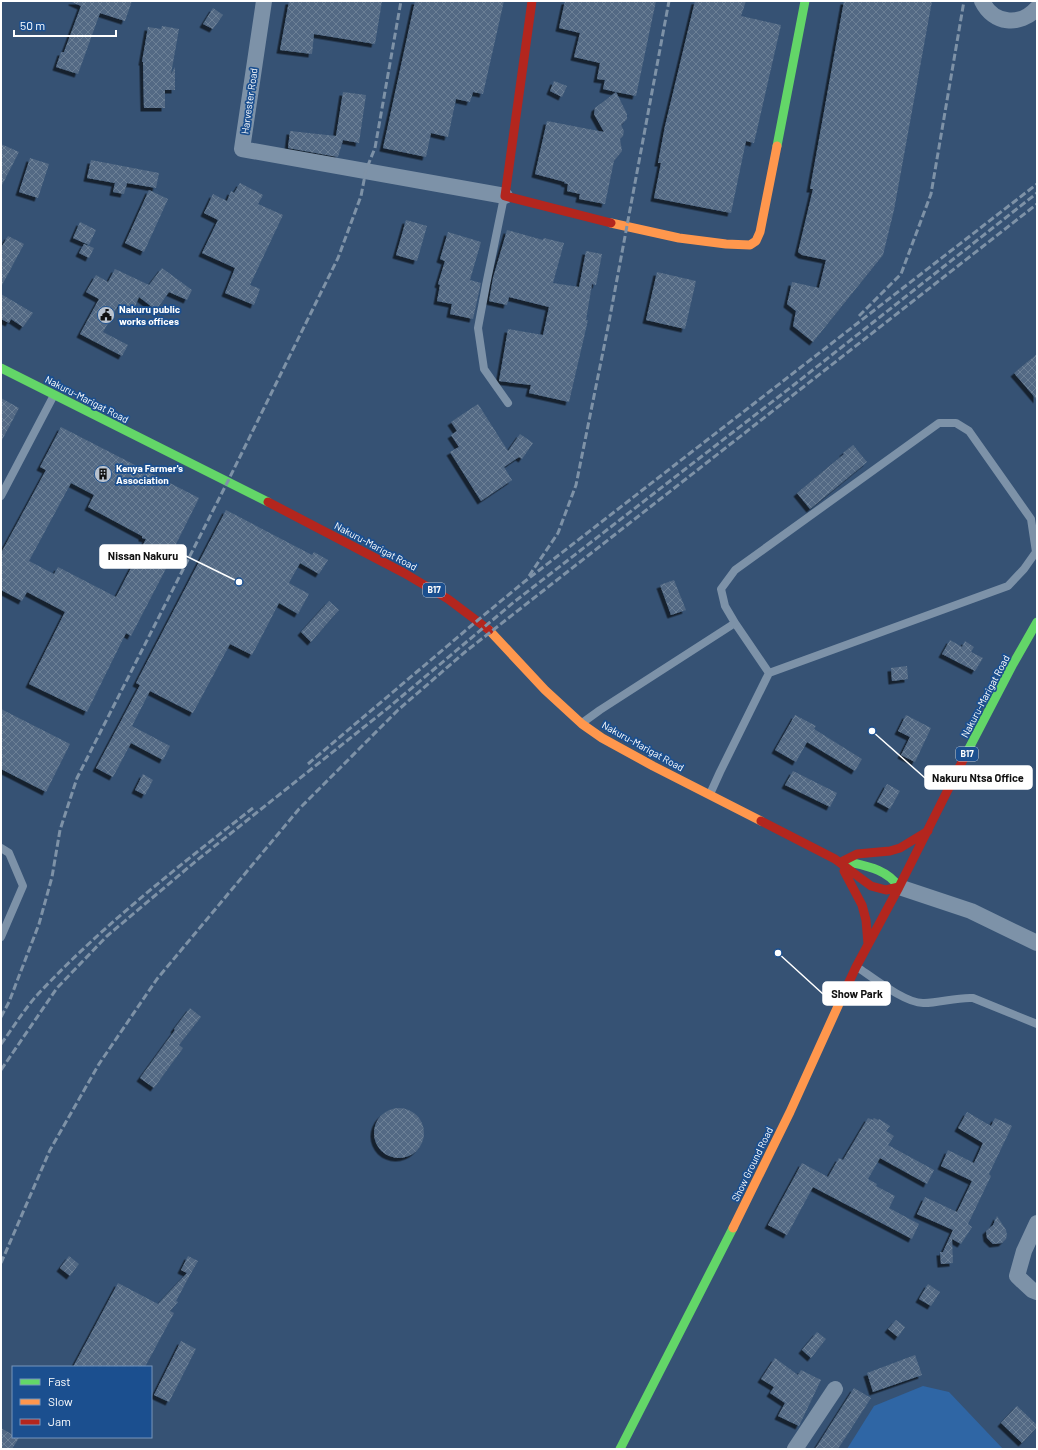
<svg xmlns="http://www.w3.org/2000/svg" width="1038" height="1450" font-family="Barlow,sans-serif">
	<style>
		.green { fill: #2f66a5 }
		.building { fill: url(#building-cross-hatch); fill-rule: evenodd; filter: url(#shadow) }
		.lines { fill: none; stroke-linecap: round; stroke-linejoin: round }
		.lane { stroke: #7d92a8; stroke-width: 8 }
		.street { stroke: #7d92a8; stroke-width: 16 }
		.fast { stroke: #63d668; stroke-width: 9 }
		.slow { stroke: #ff974d; stroke-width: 9 }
		.jam { stroke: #b3261e; stroke-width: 9 }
		.rail { stroke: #7e92a7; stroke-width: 3; stroke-dasharray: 7 3; stroke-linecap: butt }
		.labels { text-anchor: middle; stroke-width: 3.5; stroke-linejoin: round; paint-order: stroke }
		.shield { fill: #1b4f8f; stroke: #bbcadd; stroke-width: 1 }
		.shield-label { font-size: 9px; font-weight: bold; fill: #fff }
		.street-label { font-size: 10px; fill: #fff; stroke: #1b4f8f }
		.poi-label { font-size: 10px; font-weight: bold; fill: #fff; stroke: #1b4f8f; text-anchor: start }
		.leader { fill: none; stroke: #fff; stroke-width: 1.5 }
		.callout-dot { fill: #fff; stroke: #1b4f8f; stroke-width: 1.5 }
		.callout { fill: #fff; stroke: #fff; stroke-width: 1.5 }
		.callout-label { font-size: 11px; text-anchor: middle; font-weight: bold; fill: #111 }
	</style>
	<defs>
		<pattern id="building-cross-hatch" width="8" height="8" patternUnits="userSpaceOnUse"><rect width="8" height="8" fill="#526984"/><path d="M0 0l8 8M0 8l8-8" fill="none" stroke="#6c8096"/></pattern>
		<filter id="shadow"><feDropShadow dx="-3.5" dy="3.5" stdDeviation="0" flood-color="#0009"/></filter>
	</defs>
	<rect width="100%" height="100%" fill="#365274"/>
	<path class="green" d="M923,1386L949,1392L1003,1449H847L874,1406Z"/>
	<path class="building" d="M72,1H132L125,21L100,13L78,74L56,67L61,52H64L81,6L72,2Z
		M289,1H382L375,44L314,34L312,54L280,50Z
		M415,1H504L483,94L473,92L470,102L456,99L448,137L431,133L426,157L383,148Z
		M565,1H656L636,96L616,92L627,114V119L621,125L624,131L623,136L620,139L622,151L614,161L605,204L579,199L580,194L567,191L568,184L564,183L565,182L535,174L547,121L604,132L594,114L595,108L616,92L603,89L605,80L597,79L600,63L574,57L580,33L559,28Z
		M695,1H746L741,16L781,25L754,143L746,141L731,213L654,198L661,163H658L665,126Z
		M844,1H932L894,210L883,255L813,342L793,326L796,311L787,304L792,282L819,288L826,260L802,255L798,252L813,189H810Z
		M213,8L223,15L213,29L203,24Z
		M162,26L179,29L171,74L175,67V90H165V108H144L143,62H142L148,27L161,29Z
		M554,81L567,86L562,97L550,91Z
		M343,92L366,95L359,143L343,140L338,157L288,148L290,131L336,136Z
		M1,144L19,152L1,187Z
		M30,158L49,164L38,198L19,192Z
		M91,160L159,173L156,188L127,183L124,194L113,192L115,183L87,178Z
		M240,183L263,195L258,204L283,215L250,285L260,289L254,305L225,293L235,268L202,253L218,220L204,213L213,194L227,201L231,191L234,193Z
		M149,190L168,199L144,252L125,243Z
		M406,220L427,226L417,261L396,255Z
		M80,222L96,230L89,245L73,238Z
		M507,230L543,240L544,238L564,243L553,283L579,287L586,251L602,254L596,285L592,284L586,320H588L569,402L529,393L531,385L499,381L508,329L543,335L549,307L509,297L507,305L489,301L493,278Z
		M448,232L481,242L470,280L481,283L473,319L450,314L452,304L437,301L440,285L438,284L445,261L440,259Z
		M8,236L24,244L1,287V248Z
		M84,244L94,248L89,258L79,253Z
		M162,268L192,290L187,300L169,292L156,310L139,297L133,311L119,304L103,332L128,345L122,356L80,334L99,299L86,292L96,275L108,282L115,269L149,285Z
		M657,272L696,281L685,329L646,320Z
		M1,294L33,313L23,327L11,319L9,323L1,319Z
		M1037,354V400L1014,373Z
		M1,398L19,408L1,442Z
		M478,404L508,451L520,434L533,443L522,459L519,457L504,467L512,480L481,501L450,452L459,447L451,435L457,431L451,422Z
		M61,427L199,498L170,556L172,557L131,636L126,633L87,712L29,684L65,612L27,592L22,601L1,590V553L46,470L40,467ZM71,483L94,495L88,507L142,536V538L146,539L116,597L58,567L54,574L29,561Z
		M853,445L867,462L810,509L797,493L844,454L843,453Z
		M226,510L312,555L314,552L328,560L319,574L300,563L289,583L309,594L298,614L279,603L252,655L230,644L193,713L150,691L132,726L170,746L163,760L131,743L113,777L96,768L140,685L136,683Z
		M674,580L686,610L671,615L660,585Z
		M329,601L339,610L311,642L301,632Z
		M950,640L962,647L965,641L974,647L971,652L983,658L975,671L942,654Z
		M907,666L908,679L892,681L891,668Z
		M1,709L70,744L46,792L1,769Z
		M795,715L816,726L814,729L862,759L855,771L807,742L796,762L775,750Z
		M906,715L931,728L915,762L901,755L910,737L898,731Z
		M793,771L837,793L830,807L785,785Z
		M143,774L153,780L145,795L135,790Z
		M887,784L900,791L890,809L877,802Z
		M190,1008L201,1017L179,1045L183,1048L154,1088L140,1078L175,1030L174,1029Z
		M374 1133a25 25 0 1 1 50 0a25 25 0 1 1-50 0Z
		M967,1112L991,1126L995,1118L1012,1126L989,1174L991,1176L968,1224L972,1227L961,1244L952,1239L953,1263L941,1264L940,1252H943L953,1230L917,1214L925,1197L957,1212L972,1181L941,1166L948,1150L974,1163L983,1143L958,1128Z
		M868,1118L873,1120L874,1118L878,1120L879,1119L890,1126L886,1131L894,1136L888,1145L934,1170L927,1184L880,1158L868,1179L877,1184L876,1186L895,1196L889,1208L919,1224L912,1239L813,1187L787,1235L768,1225L802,1163L828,1177L839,1158L843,1160Z
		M997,1216L1006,1230L1007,1235L1006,1239L1002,1243L993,1244L987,1238L986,1231L993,1225Z
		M69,1256L79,1264L70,1276L60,1268Z
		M188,1256L198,1261L190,1275L188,1274L190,1275L176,1301L178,1302L170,1311L174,1313L145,1367H73L118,1283L158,1304L187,1273L181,1270Z
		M928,1284L940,1292L931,1306L919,1299Z
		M896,1320L905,1327L898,1337L888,1329Z
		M817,1332L826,1339L811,1358L802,1350Z
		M181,1341L196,1349L169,1402L154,1395Z
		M915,1355L922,1375L873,1392L867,1373Z
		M775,1358L798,1375L801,1370L821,1380L799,1426L778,1416L785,1403L770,1393L774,1387L761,1379Z
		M854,1388L871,1398L838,1449H815Z
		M1017,1406L1037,1425V1427L1022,1443L1001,1423Z
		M1,1428L13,1435V1437L19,1438L12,1449H1Z"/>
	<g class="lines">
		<path class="lane" d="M504,197L486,285L478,328L484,369L508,403
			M1,496L54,395
			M735,623L769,673
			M582,723L600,710L735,623L725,606L721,589L735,570L939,423H956L969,431L1031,519L1036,552L1024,569L1008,586L769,673L720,772L710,794
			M1,848L9,853L23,886L1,937
			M857,967C872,977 906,1004 924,1003C940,1003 956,997 973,998L1037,1024"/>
		<path class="street" d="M264,1L242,149L505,196
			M982,1C993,24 1020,27 1037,8
			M899,887L971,911L1037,943
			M1037,1223L1024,1251L1017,1276L1032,1290L1037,1292
			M795,1449L835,1389"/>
		<path class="fast" d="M777,146L805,1
			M1,368L268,502
			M964,758L1013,664L1037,622
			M844,861C865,866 886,868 899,887
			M620,1449L733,1228"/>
		<path class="slow" d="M611,223L679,238L726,244L750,245L756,241L760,232L777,146
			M489,630L545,690L582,724L602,738L653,766L761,821
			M733,1228L790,1112L843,995"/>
		<path class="jam" d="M532,1L505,196L611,223
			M268,502L404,573L448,599L489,630
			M761,821L835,859L871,886L886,890L899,887L964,758
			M843,861L857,854L890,851L900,848L928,831
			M844,871L862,905L866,920L868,944
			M843,995L856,967L899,887"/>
		<path class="rail" d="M859,316L901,274L931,194L964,1
			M529,576L558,533L576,485L609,322L669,1
			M308,764L478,620L524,582L1037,184
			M1,1017L9,1002L39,924L52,877L60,830L77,778L228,481L338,258L361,196L366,170L375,148L401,1
			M1,1044C13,1028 25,1008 39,993C104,924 179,866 253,808
			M1,1070L57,988L107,936L196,861L388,708L514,602L795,384L1037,193
			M1,1263L50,1150L99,1064L157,979L299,809L398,710L465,652L1037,204"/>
	</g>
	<defs>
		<symbol id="civic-disc" viewBox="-11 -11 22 22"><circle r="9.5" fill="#b9c2ce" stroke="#1b4f8f"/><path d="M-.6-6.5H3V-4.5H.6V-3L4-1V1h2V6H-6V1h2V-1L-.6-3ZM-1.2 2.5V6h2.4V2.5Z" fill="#111"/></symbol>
		<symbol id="building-disc" viewBox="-11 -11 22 22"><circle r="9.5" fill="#b9c2ce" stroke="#1b4f8f"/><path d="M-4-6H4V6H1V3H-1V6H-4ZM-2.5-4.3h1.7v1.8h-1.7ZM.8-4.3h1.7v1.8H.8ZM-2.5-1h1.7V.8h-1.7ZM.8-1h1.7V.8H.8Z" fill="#111"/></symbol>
	</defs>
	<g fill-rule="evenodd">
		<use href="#civic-disc" x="96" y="305" width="20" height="20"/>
		<use href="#building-disc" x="93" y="464" width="20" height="20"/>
	</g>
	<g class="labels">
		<g class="shield">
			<rect x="423" y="583" width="22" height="14" rx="3"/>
			<rect x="956" y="747" width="22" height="14" rx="3"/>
		</g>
		<g class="shield-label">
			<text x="434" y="593">B17</text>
			<text x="967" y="757">B17</text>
		</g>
		<g class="street-label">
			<text transform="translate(249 101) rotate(-82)" y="4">Harvester Road</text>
			<text transform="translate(87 399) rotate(27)" y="4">Nakuru-Marigat Road</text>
			<text transform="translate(376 546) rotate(28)" y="4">Nakuru-Marigat Road</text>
			<text transform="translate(985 696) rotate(-62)" y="4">Nakuru-Marigat Road</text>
			<text transform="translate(643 746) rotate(29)" y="4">Nakuru-Marigat Road</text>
			<text transform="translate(752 1164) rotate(-64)" y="4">Show Ground Road</text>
		</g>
		<g class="poi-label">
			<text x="119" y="313">Nakuru public<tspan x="119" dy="12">works offices</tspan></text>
			<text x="116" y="472">Kenya Farmer's<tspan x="116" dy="12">Association</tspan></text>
		</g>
	</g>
	<path class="leader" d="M239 582L186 556M872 731L925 778M778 953L823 994"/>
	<g class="callout-dot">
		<circle cx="239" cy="582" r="4"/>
		<circle cx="872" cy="731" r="4"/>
		<circle cx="778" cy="953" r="4"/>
	</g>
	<g class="callout">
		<rect x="100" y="545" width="86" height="23" rx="4"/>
		<rect x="925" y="766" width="107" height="23" rx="4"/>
		<rect x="823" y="982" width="67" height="23" rx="4"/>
	</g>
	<g class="callout-label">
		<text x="143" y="560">Nissan Nakuru</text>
		<text x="978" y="782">Nakuru Ntsa Office</text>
		<text x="857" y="998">Show Park</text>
	</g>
	<rect width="1038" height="1450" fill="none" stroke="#ffffff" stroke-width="4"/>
	<rect x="12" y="1366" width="140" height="72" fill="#1b4f8f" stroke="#7695bc"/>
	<rect x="20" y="1379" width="20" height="6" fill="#63d668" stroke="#7695bc"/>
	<text x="48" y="1386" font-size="12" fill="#ffffff">Fast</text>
	<rect x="20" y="1399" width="20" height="6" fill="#ff974d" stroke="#7695bc"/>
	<text x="48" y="1406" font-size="12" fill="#ffffff">Slow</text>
	<rect x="20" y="1419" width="20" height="6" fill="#b3261e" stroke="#7695bc"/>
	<text x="48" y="1426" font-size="12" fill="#ffffff">Jam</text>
	<path d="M14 30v6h102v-6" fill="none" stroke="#ffffff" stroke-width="2"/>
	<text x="20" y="30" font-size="12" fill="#ffffff" stroke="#1b4f8f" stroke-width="3" paint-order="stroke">50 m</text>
</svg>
